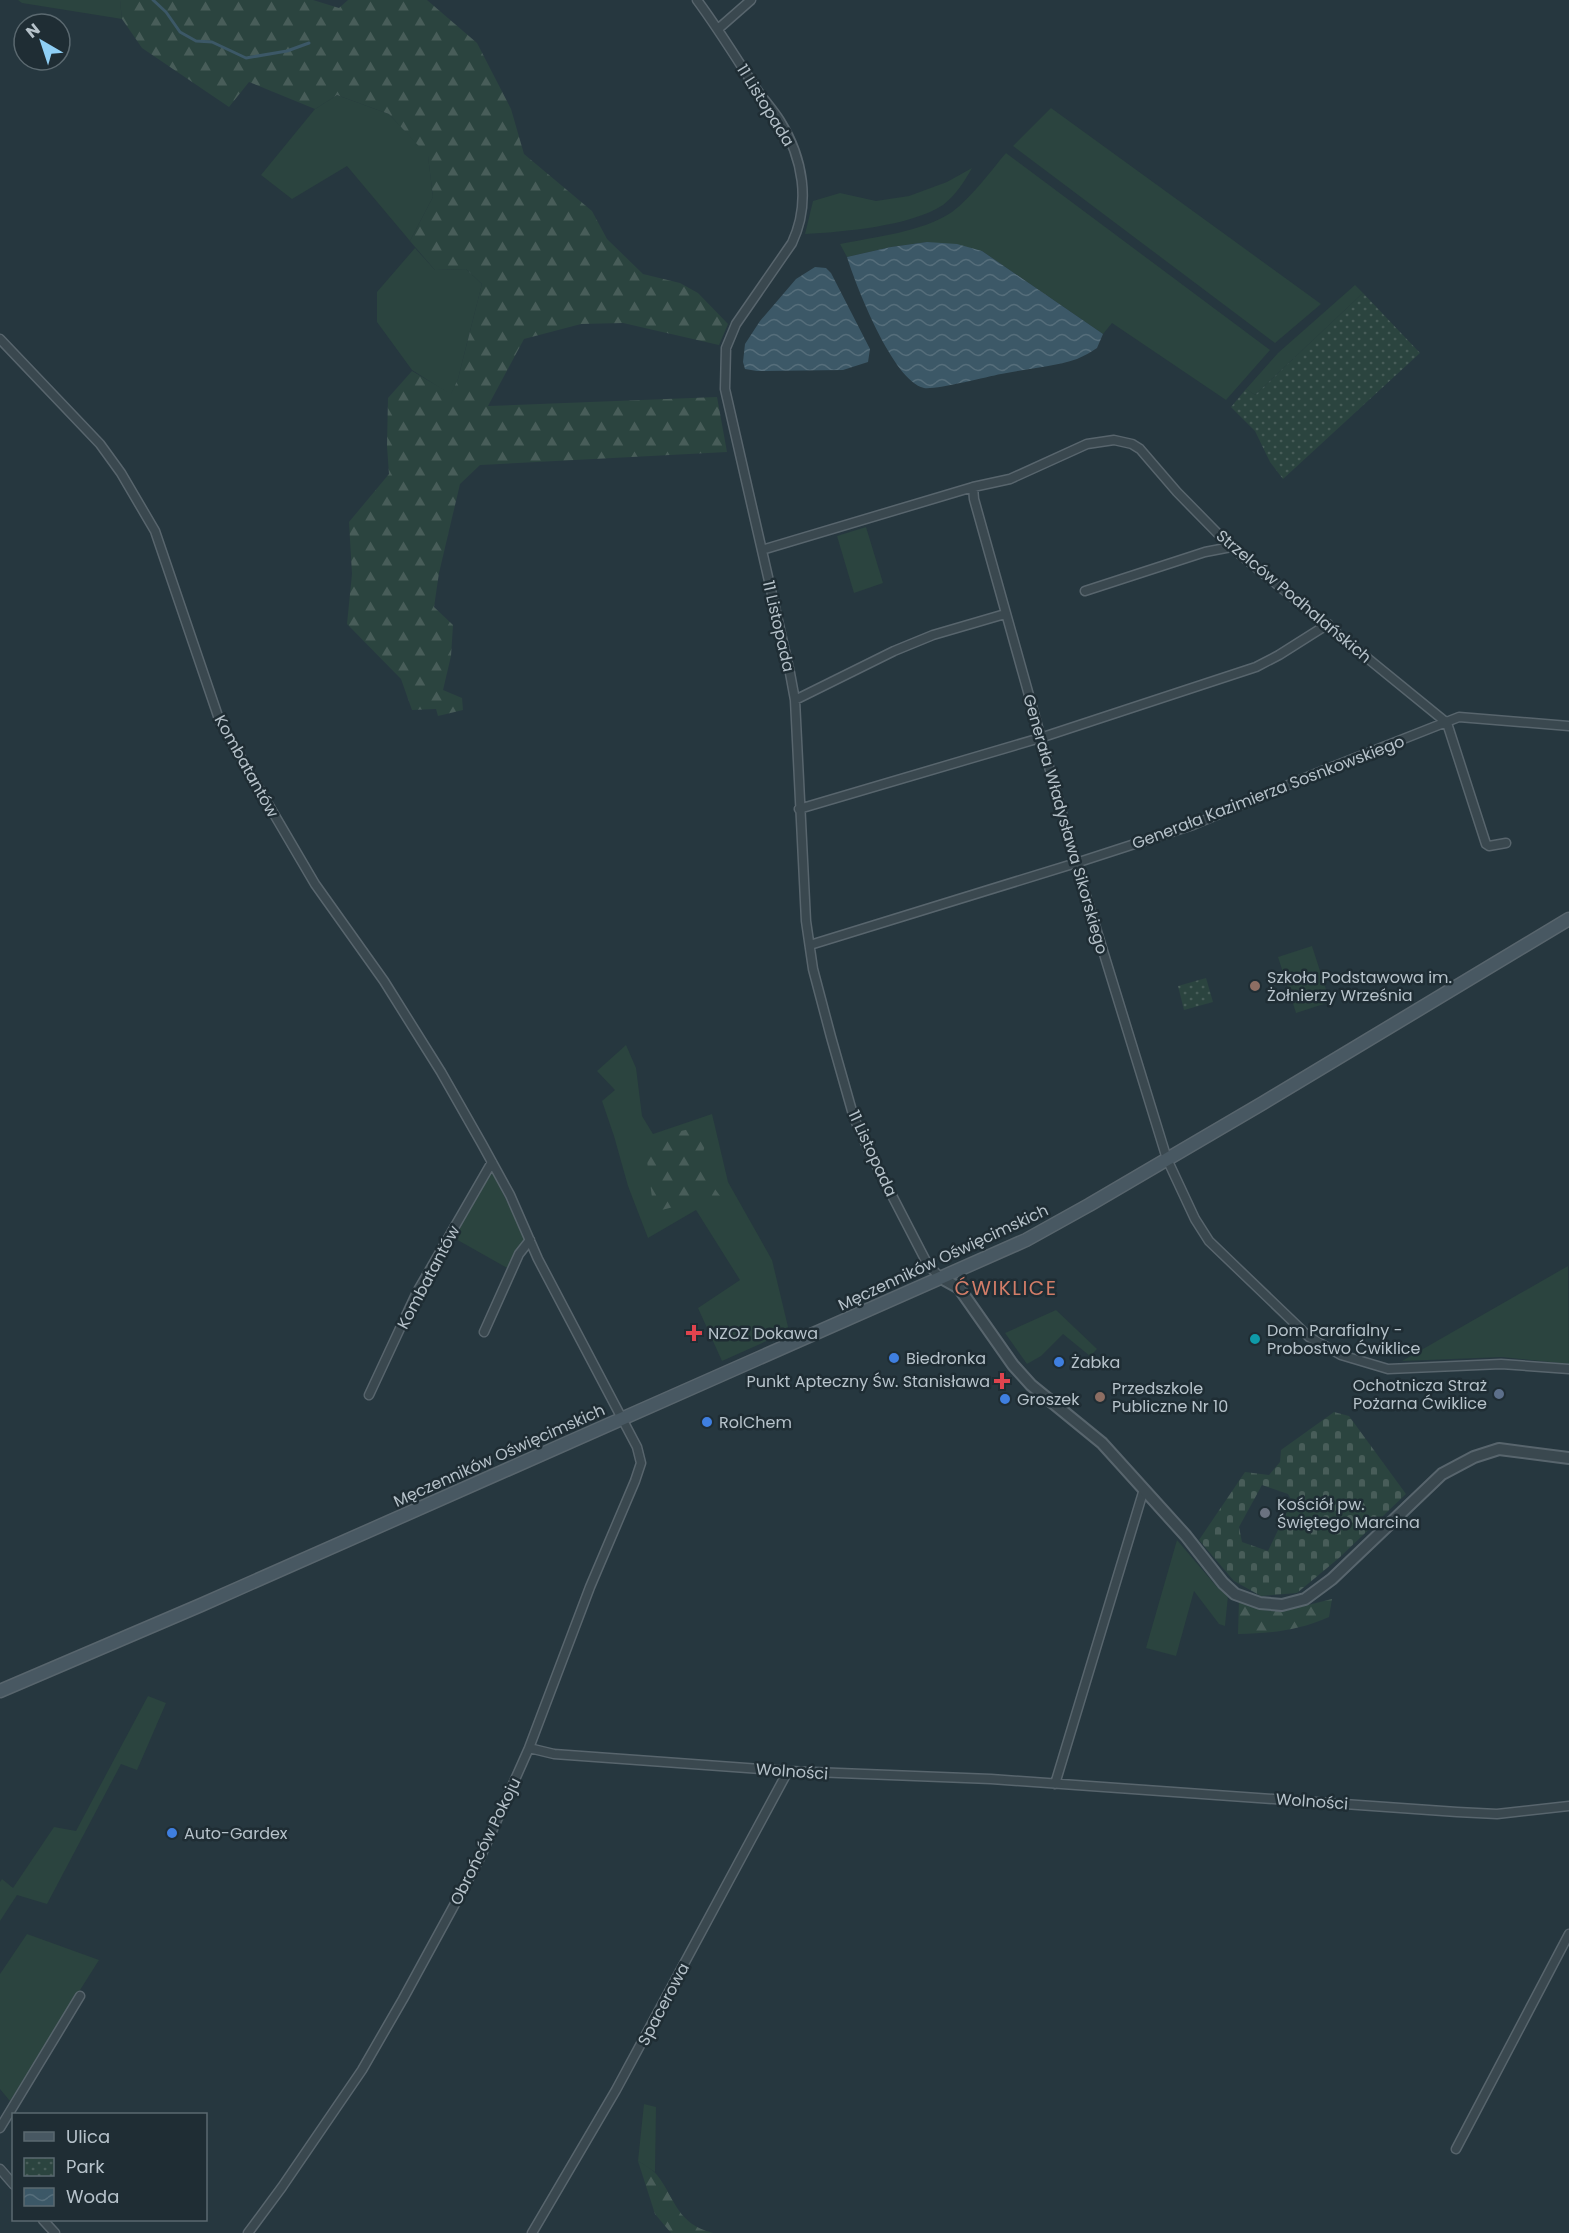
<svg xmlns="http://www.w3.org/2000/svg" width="1569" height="2233" font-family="Poppins,sans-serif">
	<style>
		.grass { fill: #2b443f }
		.forest { fill: url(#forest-firs) }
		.cemetery { fill: url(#cemetery-stones); fill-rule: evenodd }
		.park { fill: url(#park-dots) }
		.water { fill: url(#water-waves) }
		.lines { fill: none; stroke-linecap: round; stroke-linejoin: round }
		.stream { stroke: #3c5867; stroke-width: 3 }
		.minor-casing { stroke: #58656d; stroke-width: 11 }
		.tertiary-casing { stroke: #58656d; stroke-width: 14 }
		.secondary-casing { stroke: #58656d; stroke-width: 15 }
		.minor { stroke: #3a484f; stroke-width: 8 }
		.tertiary { stroke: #3a484f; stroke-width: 10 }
		.secondary { stroke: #485862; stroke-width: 12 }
		.education-dot { fill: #8d6e63; stroke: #1f2d34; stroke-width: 2 }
		.health-dot { fill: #e0444e; stroke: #1f2d34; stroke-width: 2 }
		.culture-dot { fill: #0f9aa8; stroke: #1f2d34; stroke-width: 2 }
		.shop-dot { fill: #3f7fe0; stroke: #1f2d34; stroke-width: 2 }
		.service-dot { fill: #5c6f8a; stroke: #1f2d34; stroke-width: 2 }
		.worship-dot { fill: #6b7280; stroke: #1f2d34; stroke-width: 2 }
		.labels { text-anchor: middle; stroke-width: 5; stroke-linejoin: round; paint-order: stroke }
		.street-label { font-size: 16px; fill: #b6c2ca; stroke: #1f2d34 }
		.poi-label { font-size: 16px; fill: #b6c2ca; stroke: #1f2d34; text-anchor: start }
		.quarter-label { font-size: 20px; letter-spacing: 1.5px; fill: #d27d68; stroke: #1f2d34 }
	</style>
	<defs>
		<pattern id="forest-firs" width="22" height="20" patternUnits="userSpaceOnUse" patternTransform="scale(1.5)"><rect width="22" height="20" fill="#2b443f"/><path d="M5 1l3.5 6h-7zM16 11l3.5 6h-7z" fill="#485d59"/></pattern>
		<pattern id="cemetery-stones" width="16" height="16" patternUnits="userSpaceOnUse" patternTransform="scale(1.5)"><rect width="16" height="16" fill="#2b443f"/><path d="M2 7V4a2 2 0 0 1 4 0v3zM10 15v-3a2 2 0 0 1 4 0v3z" fill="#485d59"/></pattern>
		<pattern id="park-dots" width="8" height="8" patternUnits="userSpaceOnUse" patternTransform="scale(1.5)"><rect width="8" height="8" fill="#2b443f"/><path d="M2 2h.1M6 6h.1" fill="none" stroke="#485d59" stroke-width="1.8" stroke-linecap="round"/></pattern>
		<pattern id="water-waves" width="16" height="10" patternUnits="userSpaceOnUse" patternTransform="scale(1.5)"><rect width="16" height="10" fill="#3c5867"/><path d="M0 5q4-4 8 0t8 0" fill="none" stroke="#566e7b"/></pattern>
	</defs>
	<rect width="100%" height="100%" fill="#26373f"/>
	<path class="grass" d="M18,0H120L122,19L22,3Z
		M337,95L389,114L428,155L433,197L410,241L347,166L292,199L261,175L315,109Z
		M1051,108L1321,304L1275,343L1013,146Z
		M1006,153L1270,350L1226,400L1112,323L1103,334L982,251L927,242L891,247L847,257L840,244C874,237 923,232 952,212C973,196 989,173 1006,153Z
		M972,168C964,182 956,195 943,205C911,226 844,232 805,234L813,201L840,193L876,201L909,196L947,182Z
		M415,248L435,270L466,269L482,284L458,379L451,395L412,370L377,322V292Z
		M1355,285L1363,293L1255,395L1246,389L1278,353Z
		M866,527L883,583L854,593L837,536Z
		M1312,946L1330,1002L1296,1013L1278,957Z
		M626,1045L636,1068L642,1116L653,1134L712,1114L728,1182L772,1260L789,1331L722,1361L698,1308L740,1280L696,1210L648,1238L628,1186L614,1136L602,1101L615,1090L597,1071Z
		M492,1172L526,1239L509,1269L454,1238Z
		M1568,1266L1569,1364L1502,1357L1402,1361Z
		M1056,1310L1097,1349L1090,1356L1063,1334L1041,1356L1027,1364L1005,1333Z
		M1177,1540L1217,1587L1228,1596L1225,1626L1219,1624L1194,1591L1176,1656L1146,1648Z
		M148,1696L166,1703L137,1770L121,1764L47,1904L17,1895L0,1921V1882L2,1879L13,1888L54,1827L76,1831Z
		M27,1934L99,1960L10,2101L0,2089V1974Z
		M644,2104L656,2107L655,2172L638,2161Z"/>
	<path class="forest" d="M120,0H313L339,8L348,0H427L477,43L511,109L524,154L592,211L607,239L643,274L680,283L698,293L728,324L719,345L623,323L581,324L524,339L488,406L717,397L727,452L480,465L460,484L439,573L434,607L453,625L451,656L443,690L462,698L463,710L438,716L436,709L412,710L401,679L347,624L352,574L349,522L389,474L387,446L388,398L412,371L451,394L458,379L482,284L466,269L435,270L410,241L433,197L428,156L389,114L337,95L315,109L249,82L229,107L142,48L122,19Z
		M690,1129L705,1145L699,1167L723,1200L724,1222L704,1199L654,1212L644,1139Z
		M1332,1599L1329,1617C1297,1631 1272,1633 1238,1634L1239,1601L1261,1610L1284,1611Z
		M638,2161C644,2165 652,2169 657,2175C677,2201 676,2223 713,2233H671L655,2214Z"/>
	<path class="cemetery" d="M1334,1412L1349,1416L1406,1494L1339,1558L1297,1593L1261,1596L1234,1581L1199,1540L1245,1472L1269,1475L1280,1462L1281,1450ZM1262,1485L1288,1494L1292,1501L1268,1551L1242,1542L1239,1527Z"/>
	<path class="park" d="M1363,293L1420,353L1283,479L1270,462L1255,431L1231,407L1246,389L1255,395Z
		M1206,978L1213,1002L1184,1010L1178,986Z"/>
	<path class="water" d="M927,242L957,244L982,251L1103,334L1097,348C1091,352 1084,356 1077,359C1053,367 1025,369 1001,374C986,377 935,390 924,388C893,381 856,286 847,257L891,247Z
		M815,267L826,268L831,273L870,349L868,362L843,370L757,371L745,369L743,362L745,344L760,321L796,279Z"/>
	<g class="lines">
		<path class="stream" d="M153,0L166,12L180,32L196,41L212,42L246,58L287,51L309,43"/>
		<defs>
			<path id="minor" d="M697,0C717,27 735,56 753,84C761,97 772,108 780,121C803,158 811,203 792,243L736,324L726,348L725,389L790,673L795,700L806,921L813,969L831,1037L854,1118L870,1153L928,1265L941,1278
				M718,29L751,0
				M0,339L100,444L121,473L155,531L220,722L315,884L384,981L441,1072L482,1144L510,1195L538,1259L637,1447L641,1463L635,1481L590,1587L529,1748L481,1856L403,1999L362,2070L282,2187L248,2233
				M973,487L974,499L1076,863L1167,1159L1195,1219L1209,1241L1309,1337L1341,1355L1388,1369L1501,1364L1569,1369
				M762,550L973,487L1010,479L1087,444L1114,440L1132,444L1140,449L1177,492L1231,547L1447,723L1486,844L1489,846L1506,843
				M1085,591L1205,552L1231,547
				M795,700L894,651L933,635L1005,614
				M799,809L1040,738L1256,667L1279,655L1328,624
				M810,945L1076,863L1193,825L1312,775L1459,717L1569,726
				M484,1332L519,1254L530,1240
				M369,1395L417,1292L492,1162
				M529,1748L554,1754L788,1771L991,1779L1457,1812L1497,1814L1569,1806
				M1055,1784L1144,1489
				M0,2128L80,1996
				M1456,2149L1569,1934
				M0,2169L14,2185
				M43,2220L55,2233
				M532,2233L616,2090L788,1771"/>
			<path id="tertiary" d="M941,1278L959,1288L1013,1365L1031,1385L1102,1443L1186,1536L1223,1583L1235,1594L1260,1603L1282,1605L1305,1599L1332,1579L1442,1474L1474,1457L1499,1449L1569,1458"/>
			<path id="secondary" d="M0,1691L201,1605L1026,1240L1089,1205L1263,1103L1569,919"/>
		</defs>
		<use href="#minor" class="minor-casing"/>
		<use href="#tertiary" class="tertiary-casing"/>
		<use href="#secondary" class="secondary-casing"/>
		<use href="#minor" class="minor"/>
		<use href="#tertiary" class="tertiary"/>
		<use href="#secondary" class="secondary"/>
	</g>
	<g class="education-dot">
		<circle cx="1255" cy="986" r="6"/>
		<circle cx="1100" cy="1397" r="6"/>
	</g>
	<g class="health-dot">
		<path d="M691 1324h6v6h6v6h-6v6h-6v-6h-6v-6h6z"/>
		<path d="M999 1372h6v6h6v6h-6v6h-6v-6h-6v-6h6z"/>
	</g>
	<circle class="culture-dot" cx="1255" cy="1339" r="6"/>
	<g class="shop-dot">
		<circle cx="894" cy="1358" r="6"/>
		<circle cx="1059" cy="1362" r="6"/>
		<circle cx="1005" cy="1399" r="6"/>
		<circle cx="707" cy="1422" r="6"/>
		<circle cx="172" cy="1833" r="6"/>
	</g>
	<circle class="service-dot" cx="1499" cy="1394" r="6"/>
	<circle class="worship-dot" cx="1265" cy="1513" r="6"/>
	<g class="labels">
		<g class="street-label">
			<text transform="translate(766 105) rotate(58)" y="6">11 Listopada</text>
			<text transform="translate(1294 596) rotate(40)" y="6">Strzelców Podhalańskich</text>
			<text transform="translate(779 626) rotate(77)" y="6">11 Listopada</text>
			<text transform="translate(247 766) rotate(61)" y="6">Kombatantów</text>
			<text transform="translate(1268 792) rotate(-21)" y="6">Generała Kazimierza Sosnkowskiego</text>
			<text transform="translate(1066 824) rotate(74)" y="6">Generała Władysława Sikorskiego</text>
			<text transform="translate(873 1153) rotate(65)" y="6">11 Listopada</text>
			<text transform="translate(943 1257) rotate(-25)" y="6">Męczenników Oświęcimskich</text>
			<text transform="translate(428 1277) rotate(-62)" y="6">Kombatantów</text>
			<text transform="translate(499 1455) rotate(-24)" y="6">Męczenników Oświęcimskich</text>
			<text transform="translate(792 1771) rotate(4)" y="6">Wolności</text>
			<text transform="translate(1312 1801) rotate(4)" y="6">Wolności</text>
			<text transform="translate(485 1841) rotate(-64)" y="6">Obrońców Pokoju</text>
			<text transform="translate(663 2004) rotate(-62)" y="6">Spacerowa</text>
		</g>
		<g class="poi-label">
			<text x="1267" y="983">Szkoła Podstawowa im.<tspan x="1267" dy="18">Żołnierzy Września</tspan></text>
			<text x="1267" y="1336">Dom Parafialny -<tspan x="1267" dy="18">Probostwo Ćwiklice</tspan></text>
			<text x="708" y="1339">NZOZ Dokawa</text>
			<text x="906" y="1364">Biedronka</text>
			<text x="1071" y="1368">Żabka</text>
			<text x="990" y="1387" text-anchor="end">Punkt Apteczny Św. Stanisława</text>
			<text x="1487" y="1391" text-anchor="end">Ochotnicza Straż<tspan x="1487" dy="18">Pożarna Ćwiklice</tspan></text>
			<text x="1112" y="1394">Przedszkole<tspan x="1112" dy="18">Publiczne Nr 10</tspan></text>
			<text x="1017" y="1405">Groszek</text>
			<text x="719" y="1428">RolChem</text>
			<text x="1277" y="1510">Kościół pw.<tspan x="1277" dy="18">Świętego Marcina</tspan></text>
			<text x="184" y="1839">Auto-Gardex</text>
		</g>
		<g class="quarter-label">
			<text x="1006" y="1295">ĆWIKLICE</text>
		</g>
	</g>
	<rect x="12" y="2113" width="195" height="108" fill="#1f2d34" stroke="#5b6970" stroke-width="1.5"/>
	<rect x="24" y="2132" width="30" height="9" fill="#485862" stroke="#5b6970" stroke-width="1.5"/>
	<text x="66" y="2143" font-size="18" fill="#b6c2ca">Ulica</text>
	<rect x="24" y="2158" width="30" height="18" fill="url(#park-dots)" stroke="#5b6970" stroke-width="1.5"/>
	<text x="66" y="2173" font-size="18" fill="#b6c2ca">Park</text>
	<rect x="24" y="2188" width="30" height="18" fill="url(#water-waves)" stroke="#5b6970" stroke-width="1.5"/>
	<text x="66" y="2203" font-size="18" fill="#b6c2ca">Woda</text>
	<g transform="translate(42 42) rotate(321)"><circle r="28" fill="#1f2d34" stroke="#5b6970" stroke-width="1.5"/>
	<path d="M0-4.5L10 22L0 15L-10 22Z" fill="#8fcff5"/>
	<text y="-9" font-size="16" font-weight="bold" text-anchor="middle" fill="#b6c2ca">N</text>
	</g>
</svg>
